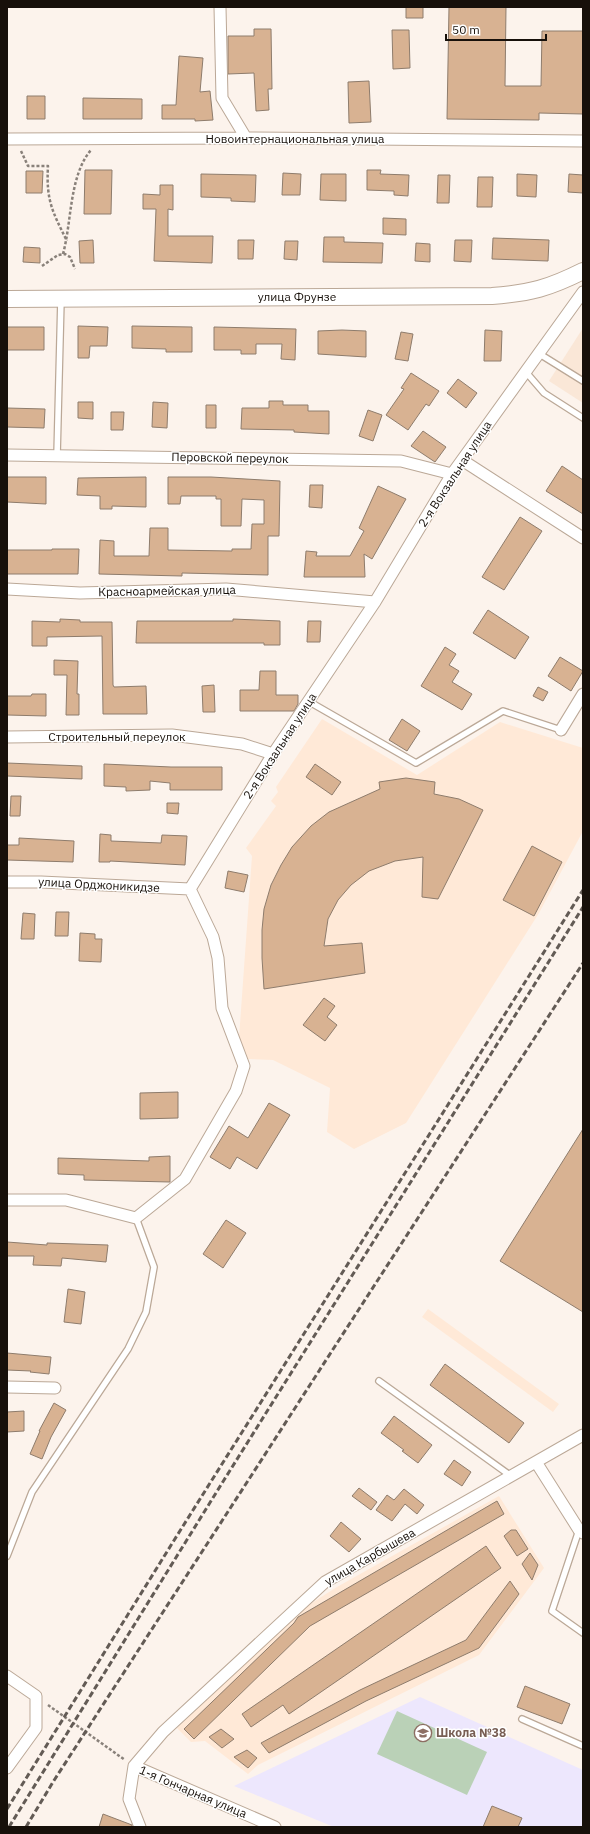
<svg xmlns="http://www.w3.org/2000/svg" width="590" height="1834" font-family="'IBM Plex Sans',sans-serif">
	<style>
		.commercial { fill: #fae7d7 }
		.built { fill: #ffe9d7 }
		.education { fill: #ede7fd }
		.green { fill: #bad1b7 }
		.building { fill: #d8b292; stroke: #8e7c6c }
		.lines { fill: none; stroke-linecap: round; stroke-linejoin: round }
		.lane-casing { stroke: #bba897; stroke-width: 8 }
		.street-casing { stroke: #bba897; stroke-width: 13 }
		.secondary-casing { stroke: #bba897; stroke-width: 18 }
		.path { stroke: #89817a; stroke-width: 2.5; stroke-dasharray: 3 2; stroke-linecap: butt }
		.lane { stroke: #fff; stroke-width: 5.5 }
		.street { stroke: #fff; stroke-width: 11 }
		.secondary { stroke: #fff; stroke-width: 16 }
		.rail { stroke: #635b55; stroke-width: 3; stroke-dasharray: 6 3; stroke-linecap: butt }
		.labels { text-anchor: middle; stroke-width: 3; stroke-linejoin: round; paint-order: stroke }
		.street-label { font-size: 12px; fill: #17100a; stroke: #fff }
		.education-label { font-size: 12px; font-weight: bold; fill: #785e54; stroke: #fff; text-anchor: start }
	</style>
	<rect width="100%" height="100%" fill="#fcf3ec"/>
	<path class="commercial" d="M583,328V403L549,381Z"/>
	<path class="built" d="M322,719L417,775L500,722L583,748V831L539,913L406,1123L354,1149L327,1132L330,1088L273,1060L248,1059L239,1038L252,856L246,848L276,806L271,801L278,792L276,787Z
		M428,1309L559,1404L553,1412L422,1317Z
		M499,1496L544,1568L479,1655L258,1765L248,1774L205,1741L191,1742L177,1728L299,1611L337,1587Z"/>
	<path class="education" d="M420,1697L583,1770V1827H334L234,1786Z"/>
	<path class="green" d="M397,1711L487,1752L467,1795L377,1754Z"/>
	<path class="building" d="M406,7H423V18H406Z
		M449,7H506L505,86H541L542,31H583V114L539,113V120L447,119Z
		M254,29H271L272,89H268L269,110L256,111L254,73L228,74V36H254Z
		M392,30H409L410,68L393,69Z
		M179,56L203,58L200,92L210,91L213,120L195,121V119H162V105H176Z
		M369,81L371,122L349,123L348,82Z
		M27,96H45V119H27Z
		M83,98L142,99V119H83Z
		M85,170H112L111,214H84Z
		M367,170H381L380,174L409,175L408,196L394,195V191L367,190Z
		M26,171H43L42,193H26Z
		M283,173L301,174L300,195H282Z
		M201,174L256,175L255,202L231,201V198L201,197Z
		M321,174H346V201L320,200Z
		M517,174L537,175L536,197L517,196Z
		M569,174L583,175V193L568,192Z
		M438,175H450L449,203H437Z
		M478,177H493L492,207H477Z
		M160,185H173V210L168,209V236H213L212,263L154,261L156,209H143V194L160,195Z
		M383,218L406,219V235L383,234Z
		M324,237H344V242L383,243L382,263L323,262Z
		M493,238L549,240L548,261L492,259Z
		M93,240L94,263H80L79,241Z
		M238,240H254L253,259H238Z
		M455,240H472L471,262L454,261Z
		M285,241H298L297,260L284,259Z
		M416,243L430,244V262L415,261Z
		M24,247L40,248V263L23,262Z
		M78,326L108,327L107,346H90L89,358H78Z
		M132,326L192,327V352H166V349L132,348Z
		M7,327H44V350H7Z
		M214,327L296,329L295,360L281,359L282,344H256V354H241V350H214Z
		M342,330L366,331V357L318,354V331Z
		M485,330L502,331L501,361H484Z
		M401,332L413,334L408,361L395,359Z
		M411,373L439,391L429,406L426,404L408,430L386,415L404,389L401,388Z
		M458,379L477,393L466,408L447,393Z
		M269,401H283V405H308V411H329V434L294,432V430L241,429L242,408H269Z
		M78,402H93V419L78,418Z
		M153,402L168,403L167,428L152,427Z
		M206,405H216V428H206Z
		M7,408L45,409L44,428L7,427Z
		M368,410L382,415L373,441L359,436Z
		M111,412H124L123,430H111Z
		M423,431L446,447L435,462L411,446Z
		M562,466L583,480V514L546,491Z
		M7,477H46V504L7,502Z
		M146,477V507L112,506V509H100V496L77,495L78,478Z
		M168,477H211L280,481L279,536H268V575L182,573V576L99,574L100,540L114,541V556H149L150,528H168V550L232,551V549H251L252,524H264V500L242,499L241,526H221V499H216V496H181L180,504H168Z
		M310,485H323L322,508L309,507Z
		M378,486L406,499L372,559L364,554L365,577H304L306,551L317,552L316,556H350L364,531L359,528Z
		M520,517L542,531L504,590L482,577Z
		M52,549H79L78,574H7V550H52Z
		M488,610L529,637L515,659L473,633Z
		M60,619L80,620V622H112L113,685L114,687L146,686L147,714H103L102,636L47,637V646H32V621L60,622Z
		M233,619L280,621V645H264V643H136L137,621H233Z
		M308,621H321L320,642H307Z
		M445,647L456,654L449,665L459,671L452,682L472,694L462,710L421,686Z
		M560,657L583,671L571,691L548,676Z
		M54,660L78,661L77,694H79V715H66L67,675H54Z
		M260,671H276V695H298V704L294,711H240V690H259Z
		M214,685L215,712H203L202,686Z
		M538,687L548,692L543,701L533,696Z
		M32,694H46V716L7,715V696H31Z
		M402,719L420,731L407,751L389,740Z
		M7,763L82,766V779L7,776Z
		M104,764L171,767H222V790H170V783L150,781V790L126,791V787L104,786Z
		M315,764L341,782L332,795L306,777Z
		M406,778L435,782L434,794L459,799L483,810L438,899L422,897L423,857L395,861L369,871L351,885L338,900L328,919L324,946L362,943L365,973L264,989L262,958V930L264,909L271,885L281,865L292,847L311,826L329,812L380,789L379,782Z
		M11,796H21L20,816H10Z
		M167,803H179L178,814L167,813Z
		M100,834L111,835V841L161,843L162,835L187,836L185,865L110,861V862H99Z
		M19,838L74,841L73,862L7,860V845H19Z
		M532,846L562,862L534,916L503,900Z
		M228,871L248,875L244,892L225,888Z
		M56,912H69L68,936H55Z
		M23,913L35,914L34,939H21Z
		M80,933L95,934V939H102L101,962L79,961Z
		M324,998L335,1006L327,1017L337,1025L325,1041L303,1025Z
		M178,1092V1118L140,1119V1093Z
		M269,1103L290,1115L257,1169L237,1157L230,1169L210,1157L229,1126L248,1138Z
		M583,1129V1312L500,1261Z
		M170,1156V1182L84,1180V1175L58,1174V1158L149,1161V1157Z
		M226,1220L246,1233L223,1268L203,1254Z
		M7,1242L47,1245V1243L108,1245L106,1262L62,1258L61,1266L33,1265L34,1256H7Z
		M68,1289L85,1292L81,1324L64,1322Z
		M7,1353L51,1357L49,1374L30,1372L31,1371L7,1370Z
		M445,1364L524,1423L509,1443L430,1385Z
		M54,1403L66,1410L51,1437L42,1459L30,1454L40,1431H39Z
		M24,1411V1431L7,1432V1412Z
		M394,1416L432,1445L418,1463L402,1451L404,1450L381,1433Z
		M454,1460L471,1472L462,1486L444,1474Z
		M359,1488L377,1502L371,1510L352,1496Z
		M404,1489L424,1505L417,1514L405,1504L392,1521L376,1510L387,1495L394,1500Z
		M497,1501L504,1514L310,1626L194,1739L184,1729L294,1623L298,1617Z
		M341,1522L361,1539L349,1552L330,1536Z
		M511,1530H516L528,1549L517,1556L504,1536Z
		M486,1546L501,1568L289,1714L283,1705L251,1727L242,1714Z
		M530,1553L538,1565L532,1580L522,1564Z
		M510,1581L519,1594L479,1648L366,1701L269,1753L261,1743L360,1690L466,1640Z
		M525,1686L570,1704L562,1724L517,1707Z
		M221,1729L234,1739L222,1748L209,1737Z
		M247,1750L257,1758L248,1768L234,1757Z
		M492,1806L522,1818L518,1827H483Z
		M103,1814L132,1825V1827H99Z"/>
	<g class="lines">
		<defs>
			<path id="lane" d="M538,353L583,381
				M525,371L544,393L583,418
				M57,456L61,299
				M308,701L416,763L503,711L561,730
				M379,1381L511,1476
				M579,1530L552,1611L583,1633
				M7,1556L32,1492L128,1349L146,1312L154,1267L136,1218
				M522,1719L583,1746"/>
			<path id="street" d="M220,7L222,98L246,138
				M7,139L246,138L583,141
				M7,455L401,461L452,474
				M462,460L583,538
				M7,589L80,593L226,589L375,602
				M561,730L583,694
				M7,737L172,735L242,744L273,754
				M7,882H41L190,889
				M7,1200H66L136,1218L185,1179L236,1091L244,1066L222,1008L218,958L213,937L190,889L273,754L375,602L452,474L583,292
				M7,1387L55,1388
				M536,1462L579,1530L583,1533
				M7,1676L36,1696V1728L7,1768
				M134,1766L163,1732L325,1582L583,1435
				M134,1766L275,1827
				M134,1766L129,1799L140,1827"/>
			<path id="secondary" d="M7,299L492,296C531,293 549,288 583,271"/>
		</defs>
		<use href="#lane" class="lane-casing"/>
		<use href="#street" class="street-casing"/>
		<use href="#secondary" class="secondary-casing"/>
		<path class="path" d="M21,151L28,166H48C46,200 52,211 67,241
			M63,254C72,221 69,176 91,150
			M42,266L58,255L65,254L70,257L75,269
			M48,1705L125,1760"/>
		<use href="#lane" class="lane"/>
		<use href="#street" class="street"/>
		<use href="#secondary" class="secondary"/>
		<path class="rail" d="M7,1809L178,1534L583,890
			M9,1827L224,1480L583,907
			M26,1827L53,1782L583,963"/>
	</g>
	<defs>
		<symbol id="school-ring" viewBox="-11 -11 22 22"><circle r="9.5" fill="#fff" stroke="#8d6e63" stroke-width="1.5"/><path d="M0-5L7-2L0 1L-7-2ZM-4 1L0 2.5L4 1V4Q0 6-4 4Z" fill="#8d6e63"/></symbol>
	</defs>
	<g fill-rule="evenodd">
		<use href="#school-ring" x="413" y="1723" width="20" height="20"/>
	</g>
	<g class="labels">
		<g class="street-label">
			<text x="295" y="143">Новоинтернациональная улица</text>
			<text x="297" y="301">улица Фрунзе</text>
			<text transform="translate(230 458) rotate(1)" y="4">Перовской переулок</text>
			<text transform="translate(455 474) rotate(-57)" y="4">2-я Вокзальная улица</text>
			<text transform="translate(167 591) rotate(-1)" y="4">Красноармейская улица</text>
			<text x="117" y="741">Строительный переулок</text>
			<text transform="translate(280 746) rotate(-57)" y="4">2-я Вокзальная улица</text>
			<text transform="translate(99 885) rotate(3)" y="4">улица Орджоникидзе</text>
			<text transform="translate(370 1557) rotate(-30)" y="4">улица Карбышева</text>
			<text transform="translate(193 1792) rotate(23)" y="4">1-я Гончарная улица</text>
		</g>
		<g class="education-label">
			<text x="436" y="1737">Школа №38</text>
		</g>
	</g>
	<rect width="590" height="1834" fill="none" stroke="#17100a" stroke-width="16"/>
	<path d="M446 34v6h100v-6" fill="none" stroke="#17100a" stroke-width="2"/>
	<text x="452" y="34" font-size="12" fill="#17100a" stroke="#ffffff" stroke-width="3" paint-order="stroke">50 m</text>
</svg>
